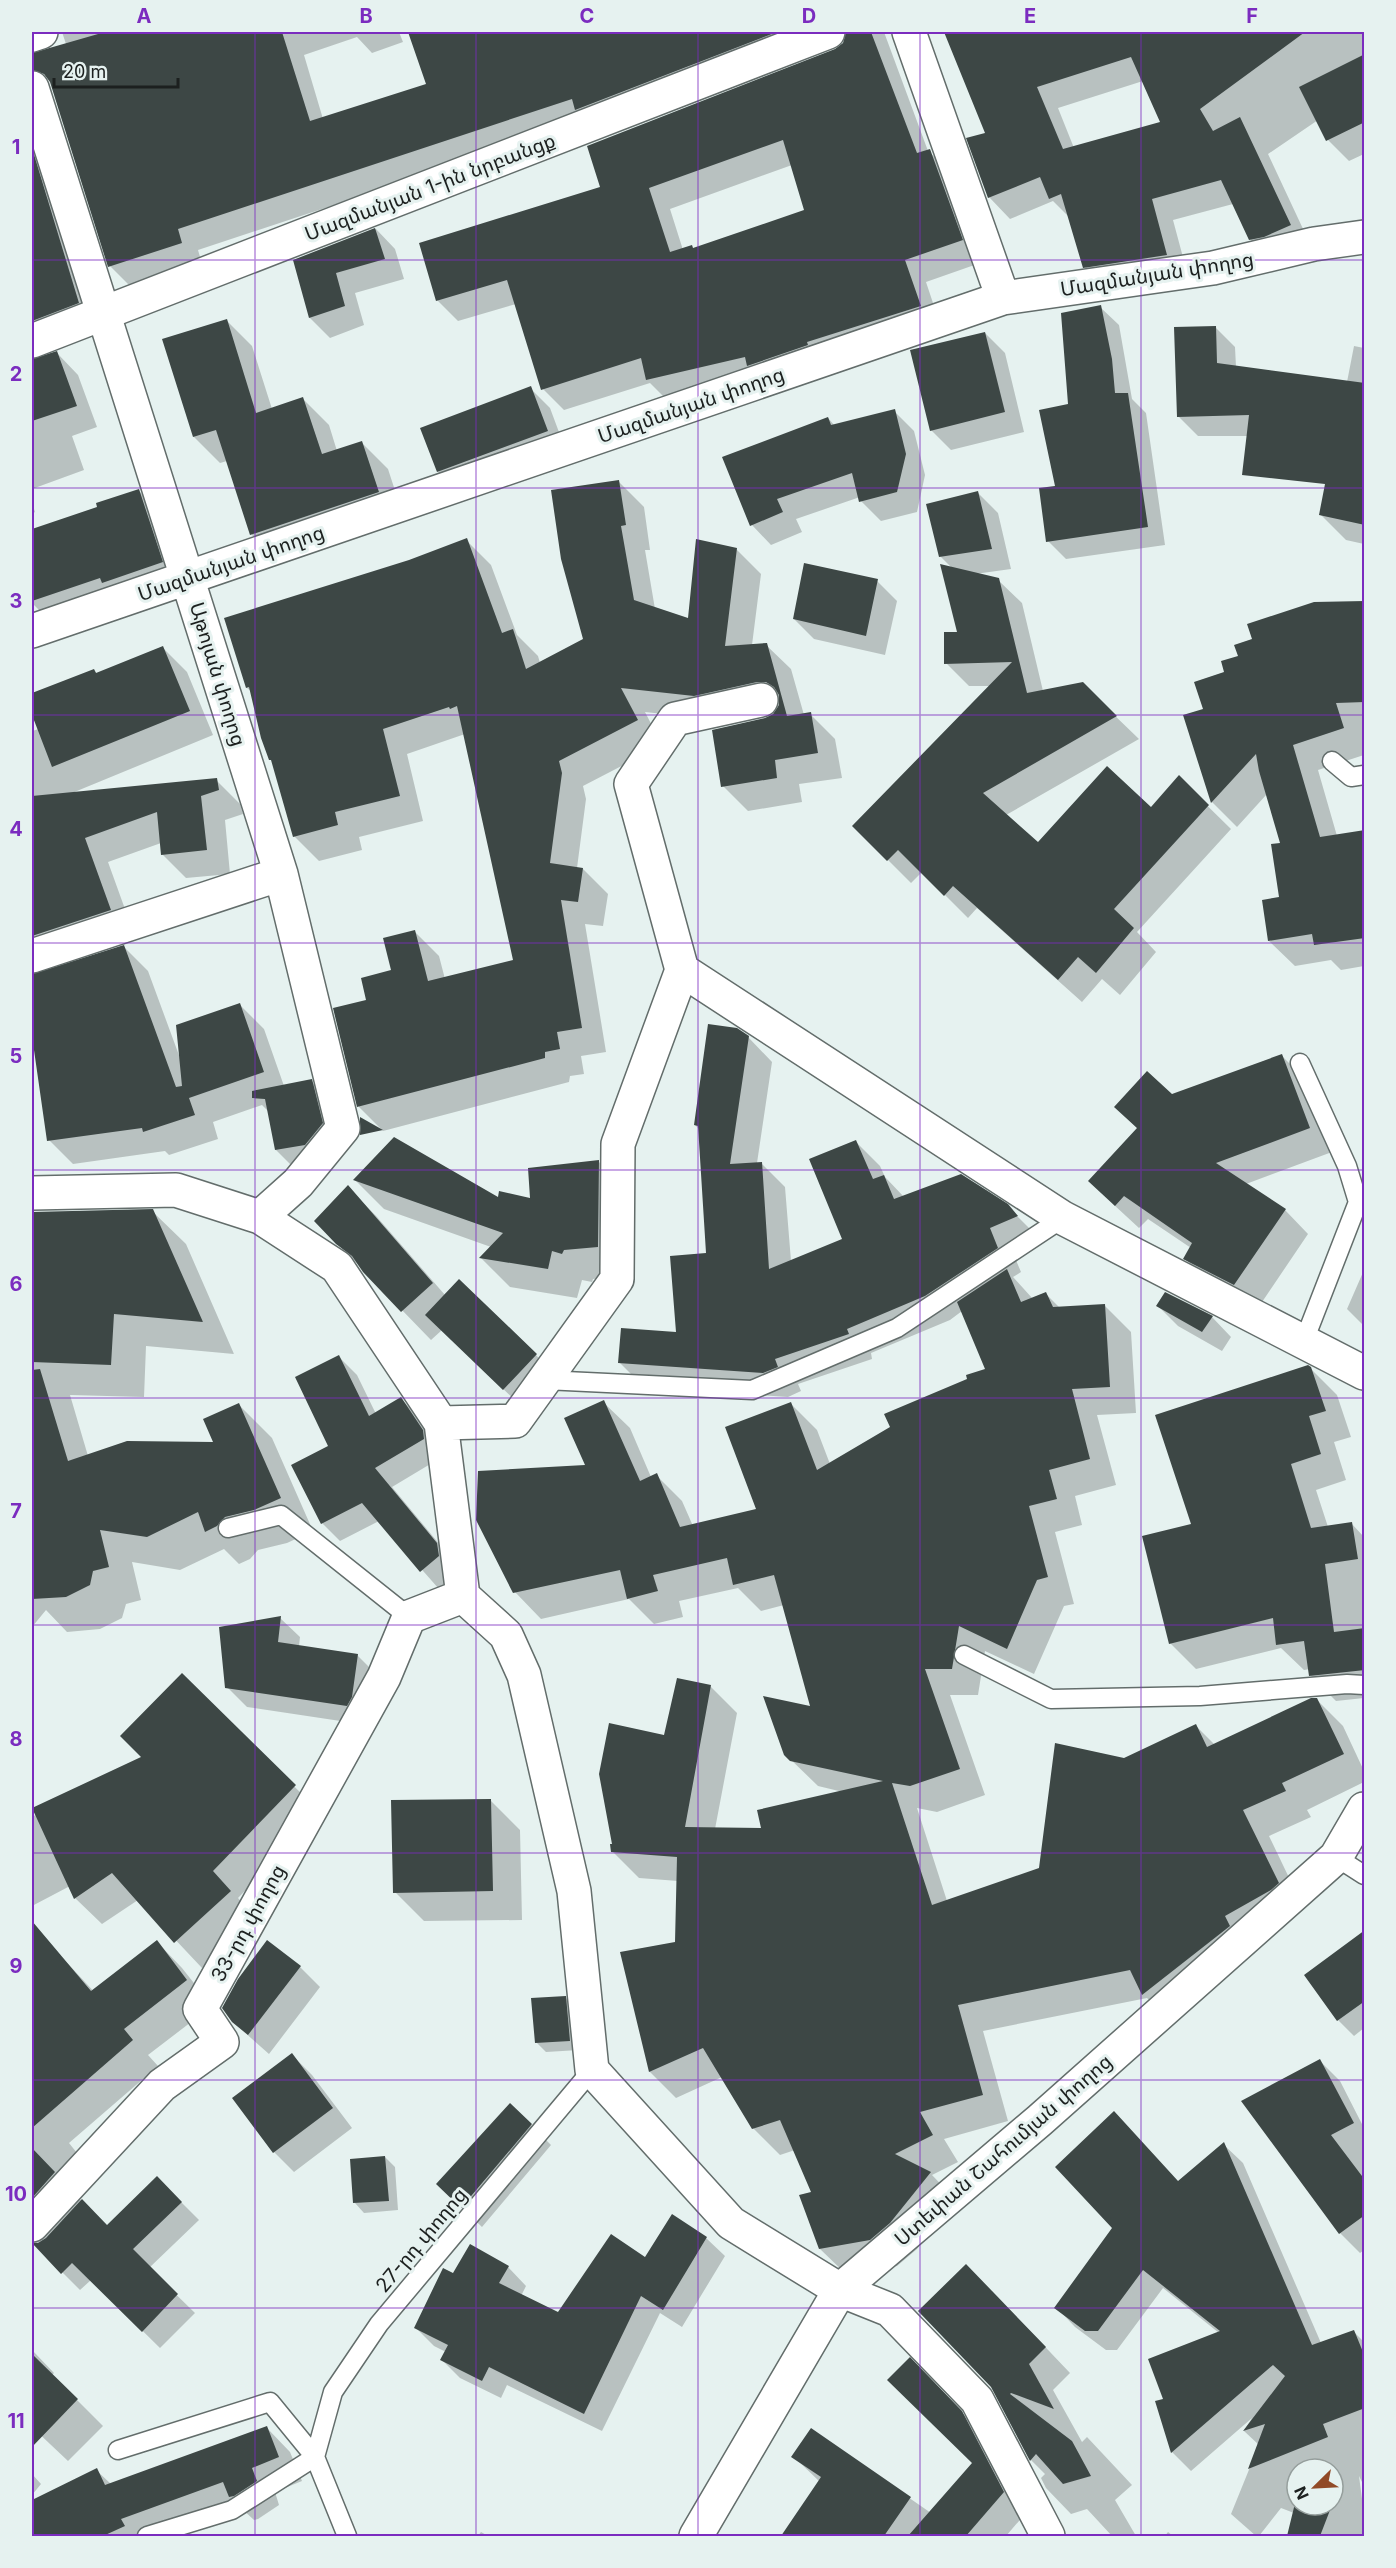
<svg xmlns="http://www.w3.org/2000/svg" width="1396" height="2568" font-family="Inter,'Noto Sans Armenian',sans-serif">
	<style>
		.shadow { fill: #0003; fill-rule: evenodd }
		.building { fill: #3d4745; fill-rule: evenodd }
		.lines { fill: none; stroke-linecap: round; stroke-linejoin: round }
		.service-casing { stroke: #636d6b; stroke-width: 21 }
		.minor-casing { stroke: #636d6b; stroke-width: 36 }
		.service { stroke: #fff; stroke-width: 18 }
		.minor { stroke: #fff; stroke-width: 33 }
		.grid { fill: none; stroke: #7b2cbf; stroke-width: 1.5; stroke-opacity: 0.55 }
		.labels { text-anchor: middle; stroke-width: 6; stroke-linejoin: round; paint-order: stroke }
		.street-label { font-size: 20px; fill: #1c201f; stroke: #e6f2f0 }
		.neatline { fill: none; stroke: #7b2cbf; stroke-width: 2 }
		.grid-label { font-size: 20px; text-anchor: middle; font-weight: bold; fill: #7b2cbf }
	</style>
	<rect width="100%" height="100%" fill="#e6f2f0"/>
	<path class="shadow" d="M62,32H399L403,42L372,53L357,37L304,55L323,119L427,85L420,62L507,32H884L928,151L951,172L983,262L926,282L941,327L668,401L650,383L564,410L543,389L516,304L458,321L437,300L602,188L836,51L844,44L848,35L198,250L202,264L131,287L110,266L66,44ZM792,165L806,211L694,249L683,250L670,209Z
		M959,32H1364V154L1349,161L1328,140L1318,120L1268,154L1311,246L1271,261L1250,239L1233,204L1173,220L1188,276L1106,288L1085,267L1070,218L1053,201L1010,219L989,197L987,133L948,36ZM1143,81L1162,123L1074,148L1058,108Z
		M32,117L100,324L39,350L35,360L57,353L78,375L97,427L72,436L84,470L32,489Z
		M376,229L395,249L404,279L355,293L364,325L330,338L310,318L294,261Z
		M1100,307L1119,325L1132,399L1146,413L1165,545L1066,559L1048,541L1070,405Z
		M226,320L252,346L272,409L303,399L329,425L337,451L362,443L388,469L404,518L278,561L252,535L227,461L220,463L194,437Z
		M1215,327L1235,347L1236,367L1347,382L1354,346L1364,348V436H1198L1178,416Z
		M985,333L1005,353L1024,432L951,450L931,430Z
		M530,388L550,408L566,451L458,491L438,472Z
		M894,411L914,431L925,475L917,512L881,521L861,501L860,497L796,519L802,532L771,545L752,525L828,418L835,426Z
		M1364,473V544L1346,540L1321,515Z
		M619,482L644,507L650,550H645L655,609L689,620L736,549L761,574L752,645H766L791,669L804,715L810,714L835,739L842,778L799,784L802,802L748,811L723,786L766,720L774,715L780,706L719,720L645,712L662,745L583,786L586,799L577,868L583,869L608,894L603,926L585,924L606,1052L581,1056L584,1074L570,1076L569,1082L383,1131L359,1107L368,1001L393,971L414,931L439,956L445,979L514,961L465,734L407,754L423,821L359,837L362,850L319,861L294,836L252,692L247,688L409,561L466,540L491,565L517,635L538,656L540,663L585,639Z
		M139,491L159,511L182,582L50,621L32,603V531L99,508Z
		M978,493L998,513L1011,569L975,574L998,580L1022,603L1043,691L1082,684L1139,739L1006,815L1038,844L1151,809L1179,778L1231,829L1137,932L1156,952L1120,995L1102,979L1082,1002L977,908L968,918L922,872L911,883L877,849L991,686H969L946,663L959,634L952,568L940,556Z
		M32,503L35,512L32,514Z
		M877,581L897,601L885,655L814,639L794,619Z
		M1364,602V755L1318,770L1337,836L1364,831V966L1341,970L1331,960L1295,966L1269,941L1281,899L1282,844L1267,794L1237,827L1212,802L1185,716L1205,710L1226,673L1240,657Z
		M163,648L187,672L213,735L72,793L216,780L240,804L243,814L225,820L230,874L186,878L162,854L161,843L108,862L134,934L42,968L38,975L124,947L148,971L180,1058L240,1005L264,1029L284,1086L311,1081L331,1101L342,1144L296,1170L276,1150L269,1112L262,1105L213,1122L218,1139L169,1155L165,1151L73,1164L49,1140L34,1045L32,1046V731L39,729L32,710V695L94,671L98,674Z
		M748,1037L772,1062L757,1163H761L785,1187L791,1261L844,1239L855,1141L880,1166L885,1177L904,1197L1007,1206L1032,1231L1013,1253L1021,1272L1013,1277L1033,1299L1046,1294L1060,1308L1105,1306L1131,1332L1136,1413L1097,1415L1116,1485L1075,1496L1082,1525L1055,1532L1074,1604L1064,1606L1034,1674L985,1651L978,1695H950L985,1795L937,1812L917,1808L947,1901L1041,1869L1125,1760L1195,1725L1215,1745L1316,1699L1343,1726L1364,1771V1782L1307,1810L1311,1817L1269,1836L1304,1909L1250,1943L1255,1953L1169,2020L1147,1998L983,2031L1008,2121L944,2139L958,2162L932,2175L956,2200L917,2249L897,2266L847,2275L820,2249L814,2193L795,2150L780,2155L753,2128L722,2077L676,2098L650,2072L621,1953L677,1943L678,1881L639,1878L612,1851L666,1736L710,1686L737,1713L715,1829L763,1830L843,1792L818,1786L785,1754L812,1708L784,1605L761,1611L738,1588L679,1601L683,1617L654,1624L629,1599L541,1619L515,1592L587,1466L603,1402L630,1428L651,1477L656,1475L682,1501L693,1526L758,1510L791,1404L817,1430L830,1464L987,1370L962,1311L950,1320L871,1353L872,1359L798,1384L801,1391L788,1397L644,1387L620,1363L678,1333L708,1254L699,1129L695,1125Z
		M1281,1055L1305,1079L1332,1152L1246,1184L1285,1210L1308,1234L1258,1308L1209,1282L1185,1259L1191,1248L1148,1219L1139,1228L1113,1204L1138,1129L1116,1107L1171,1096Z
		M599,1162L628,1191L627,1276L593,1279L592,1282L582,1280L577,1298L510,1287L481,1258L491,1247L384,1209L355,1180L499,1200H531Z
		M348,1187L377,1217L445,1295L536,1355L555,1375L524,1409L442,1330L431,1340L337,1243Z
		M152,1211L186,1244L234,1354L146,1346L144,1397L70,1395L88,1456L215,1444L239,1405L272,1438L313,1531L287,1543L258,1550L250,1559L239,1564L224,1549L180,1570L132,1562L141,1600L126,1604L122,1618L100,1629L67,1632L46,1610L32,1627V1213Z
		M1364,1270V1326L1347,1309Z
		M1158,1306L1212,1317L1231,1337L1222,1351L1178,1326Z
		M339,1357L357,1375L376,1414L401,1399L419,1417L442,1457L392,1487L455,1563L456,1575L439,1589L379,1521L340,1541L322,1523Z
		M1310,1368L1337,1395L1351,1437L1334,1442L1346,1480L1316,1490L1328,1527L1351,1523L1364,1537V1698L1336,1701L1310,1675V1669L1304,1670L1281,1648L1196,1669L1170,1643L1193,1525Z
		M280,1618L300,1637L299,1646L357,1655L377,1675L367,1725L247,1707L227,1687Z
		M182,1675L321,1813L238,1898L257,1919L202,1968L138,1900L102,1924L75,1898L70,1886L32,1906V1817L144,1758Z
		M491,1801L520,1830L522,1920L424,1921L395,1892Z
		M1364,1932V2028L1354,2036L1338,2020L1306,1975Z
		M44,1938L98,1996L157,1942L182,1968L212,2006L148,2055L158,2066L69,2143L89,2168L67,2186L107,2227L157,2178L199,2220L149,2268L195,2313L160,2348L91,2280L80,2290L34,2244L32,2246V2048L42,2040L32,2043V1950Z
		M300,1967L320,1987L269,2054L233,2022Z
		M565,1997L575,2007L579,2050L546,2052L536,2042Z
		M292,2055L312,2075L352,2128L294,2172L274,2152Z
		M1320,2061L1340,2081L1364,2128V2250L1360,2253L1340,2233L1243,2102Z
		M531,2125L551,2145L482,2227L458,2204Z
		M1223,2144L1243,2163L1321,2343L1353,2331L1364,2342V2486L1359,2476L1364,2514V2536H1289L1294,2513L1281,2508L1259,2536H1256L1231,2514L1259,2445L1244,2431L1252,2418L1191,2471L1172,2452L1165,2400L1219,2333L1163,2288L1117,2350H1106L1075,2327L1056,2307L1179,2182ZM1297,2469H1333V2505H1297Z
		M385,2157L395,2167L398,2210L364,2213L355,2203Z
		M672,2216L706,2238L725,2256L682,2327L660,2313L602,2431L507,2385L501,2398L460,2378L442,2360L446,2352L434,2346L416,2328L453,2275L508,2267L526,2286L521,2296L558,2314L646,2259Z
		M992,2291L1070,2373L1053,2390L1082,2442L1087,2437L1132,2485L1115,2500L1136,2536H1112L1087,2509L1071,2514L1046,2488L1041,2478L1045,2474L1031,2460L992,2386Z
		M32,2350L54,2373L52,2375L103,2426L68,2461L32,2427Z
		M931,2381L983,2434L1025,2514L1006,2536H783L820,2482L793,2456L811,2430L931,2513L974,2463Z
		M267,2428L290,2452L302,2481L275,2492L279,2505L258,2519L254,2520L241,2508L161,2536H32V2501L96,2470L111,2484Z
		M32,2474L41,2484L32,2495Z
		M481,2532L488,2536H478Z
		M1168,2532L1173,2536H1165Z"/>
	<path class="building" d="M105,32H282L310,121L426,84L408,32H777L575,110L572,99L178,229L182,243L108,267L50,82L44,74L32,70V53Z
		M846,32H871L917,153L930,149L963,240L905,260L921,306L807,342L808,345L747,366L745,357L646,380L641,358L541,390L507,280L436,301L419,243L600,187L587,146L835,49L843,43ZM783,140L804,210L693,248L692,245L670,252L649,188Z
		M944,32H1305L1200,109L1213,131L1240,117L1291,225L1264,237L1249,240L1221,180L1152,199L1167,255L1083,268L1061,194L1049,199L1040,177L988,198L966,138L985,133ZM1131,57L1160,122L1063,149L1037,87Z
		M1365,54V122L1326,141L1299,87Z
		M32,148L79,303L32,321Z
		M375,228L385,259L336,273L345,306L309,318L293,260Z
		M1101,305L1112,359L1115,393H1128L1148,527L1046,542L1039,488L1055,486L1039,410L1068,404L1061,313Z
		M227,319L256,413L303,397L322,454L362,441L379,492L250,535L216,430L193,437L162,339Z
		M1216,326L1217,363L1365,383V525L1319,515L1325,484L1242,475L1249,415L1177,417L1174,327Z
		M985,332L1005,412L930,431L910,350Z
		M57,351L77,406L32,421V359Z
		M531,386L548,431L437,472L420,428Z
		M895,409L906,454L897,492L859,502L852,473L777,499L783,512L750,526L722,457L828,417L831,425Z
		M619,480L626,525L621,526L634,600L688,618L696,539L737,548L725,646L767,643L787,716L811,712L818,753L775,760L777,778L721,787L712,730L765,718L773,714L779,705V695L774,687L766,682H757L694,696L621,688L638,720L559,761L562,773L550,863L583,868L578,902L561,900L582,1028L557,1032L560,1049L545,1052V1058L357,1107L333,1008L366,1000L361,978L391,970L383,938L415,930L428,981L513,960L457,706L450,709L449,707L383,729L400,796L335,812L338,825L293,837L271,760H269L261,738L249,687L246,688L224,618L409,560L467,538L502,633L513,629L526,669L583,639L561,559L551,490Z
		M139,489L163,562L102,583L100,578L32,601V529L97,507L96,503Z
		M978,491L992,549L939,557L926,504Z
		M804,563L878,579L866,636L793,619Z
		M940,564L999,578L1027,693L1083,682L1117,716L983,793L1038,842L1107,766L1151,807L1179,775L1209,805L1114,909L1134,928L1096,973L1078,957L1058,980L953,886L944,896L898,850L887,861L852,826L1012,662L944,664V632H957Z
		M1365,601V702L1336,703L1344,728L1293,745L1320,837L1365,830V938L1314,945L1312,934L1268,941L1262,900L1279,897L1271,844L1280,843L1259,771L1256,754L1211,803L1183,715L1203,709L1194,682L1224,672L1221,661L1238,656L1234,645L1252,639L1247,624L1314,602Z
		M163,646L190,711L52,767L32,715V693L94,669L96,673Z
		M217,778L219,790L201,796L207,850L161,855L157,812L85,838L111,910L32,936V796Z
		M124,945L176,1087L182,1086L176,1025L240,1003L264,1072L189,1098L195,1115L143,1132L142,1128L47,1141L32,1036V974Z
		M708,1024L737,1028L749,1036L730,1164L762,1162L769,1269L842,1239L809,1159L856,1140L873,1179L884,1175L894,1199L961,1174L1008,1204L1018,1216L990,1228L998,1248L925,1296L847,1329L849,1334L775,1359L778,1367L763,1373L618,1363L621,1328L676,1332L670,1256L706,1253L698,1126L694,1125Z
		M1282,1054L1310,1128L1216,1163L1286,1209L1234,1285L1183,1259L1192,1243L1124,1196L1115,1206L1088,1181L1137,1128L1114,1107L1147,1071L1172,1094Z
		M312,1079L323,1123L305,1145L275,1150L265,1099L252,1098V1091Z
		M360,1117L383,1130L360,1135Z
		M394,1137L498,1197L499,1191L530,1198L528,1168L599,1160L598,1247L564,1250L562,1254L552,1251L548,1269L479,1258L503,1233L353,1180Z
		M348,1185L433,1283L401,1312L363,1272L352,1256L336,1244L314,1221Z
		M153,1209L203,1322L114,1314L111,1365L32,1362V1212Z
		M1007,1269L1021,1302L1046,1292L1053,1307L1105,1304L1110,1387L1072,1389L1090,1459L1049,1470L1057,1499L1029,1506L1048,1577L1037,1580L1007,1649L959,1626L952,1669H925L960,1769L910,1786L892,1783L932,1905L1039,1868L1055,1743L1124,1758L1196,1724L1207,1747L1311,1698H1317L1344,1754L1282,1783L1286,1791L1243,1810L1279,1883L1271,1890L1225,1916L1230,1926L1142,1995L1130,1970L958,2005L983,2095L920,2112L933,2135L895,2154L931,2172L890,2223L870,2240L819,2249L799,2195L811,2192L780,2120L752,2129L703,2048L649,2072L620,1952L675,1942L677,1857L611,1852L610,1844H612L599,1774L609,1723L664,1735L677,1678L711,1685L685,1827L761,1828L757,1810L883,1781L790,1761L784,1755L763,1696L810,1706L774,1575L733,1585L727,1558L653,1575L658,1591L627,1599L620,1570L513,1593L476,1520L478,1471L585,1465L564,1418L604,1400L640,1481L657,1473L680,1527L756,1509L725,1427L791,1402L817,1470L890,1427L884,1414L967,1379L966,1375L985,1369L957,1302Z
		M459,1279L537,1354L503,1390L425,1315Z
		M1165,1292L1213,1316L1202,1332L1156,1306Z
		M339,1355L369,1416L401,1397L423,1430L424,1439L375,1468L437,1543L439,1556L420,1572L362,1503L321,1524L291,1465L328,1446L295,1377Z
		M1308,1365L1311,1367L1326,1411L1309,1416L1321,1454L1291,1464L1311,1528L1352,1522L1358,1559L1325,1564L1334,1632L1365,1628V1670L1309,1676L1304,1641L1276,1645L1273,1618L1169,1644L1142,1536L1191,1524L1155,1415Z
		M40,1369L68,1461L127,1441L213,1442L203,1419L239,1403L281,1498L254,1510L225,1517L217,1526L205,1532L198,1512L147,1537L100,1530L109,1567L93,1571L90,1585L66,1597L32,1599V1370Z
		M281,1616L278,1642L358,1654L352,1697L347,1706L225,1688L219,1627Z
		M182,1673L296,1785L213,1871L231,1891L174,1943L112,1873L74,1899L32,1808L141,1757L120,1736Z
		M491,1799L493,1891L393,1893L391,1800Z
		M32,1921L91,1991L157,1940L187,1980L124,2029L133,2040L32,2128Z
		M1365,1930V2001L1337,2021L1304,1975Z
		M267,1940L301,1966L248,2035L232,2022L222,2008L238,1979Z
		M566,1996L570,2041L535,2043L531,1998Z
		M292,2053L333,2108L273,2153L232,2098Z
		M1320,2059L1354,2123L1331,2135L1365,2180V2215L1339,2234L1241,2101Z
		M510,2103L532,2124L461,2208L436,2184Z
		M1114,2111L1178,2181L1224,2142L1312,2345L1354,2330L1365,2357V2408L1323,2424L1328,2437L1248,2469L1265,2424L1243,2431L1285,2376L1273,2365L1171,2453L1155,2401L1163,2399L1148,2359L1220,2331L1143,2270L1098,2331H1085L1054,2308L1112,2228L1055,2167Z
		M32,2148L55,2172L32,2198Z
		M385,2156L389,2201L353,2203L350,2159Z
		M157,2176L182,2202L133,2249L178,2294L142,2332L72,2263L61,2274L32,2243H38L46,2238L82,2199L107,2225Z
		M672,2214L707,2237L663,2310L641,2296L584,2414L489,2367L482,2381L440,2360L448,2345L414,2328L443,2268L453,2273L470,2244L509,2266L499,2283L558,2312L611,2234L645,2257Z
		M966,2264L1046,2347L1029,2364L1054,2409L1011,2393L1010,2394L1072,2441L1091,2476L1063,2484L1036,2454L1030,2461L991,2387L918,2311Z
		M32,2354L78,2399L32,2447Z
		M910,2357L962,2411L1004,2492L966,2536H908L972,2463L887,2380Z
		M267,2426L279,2457L252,2468L257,2481L234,2496L229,2497L223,2482L121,2519L125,2526L103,2536H32V2500L97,2468L105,2485Z
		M811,2428L911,2497L884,2536H781L821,2477L791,2457Z
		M1297,2495V2505H1332L1320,2536H1287Z"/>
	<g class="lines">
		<defs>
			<path id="service" d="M1332,761L1351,777L1364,775
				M1300,1063L1347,1166L1358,1202L1304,1341
				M545,1380L752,1390L897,1328L1063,1218
				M228,1528L281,1515L409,1617
				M964,1655L1051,1699L1200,1696L1347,1684L1364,1685
				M1336,1857L1364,1875
				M118,2450L270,2402L315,2457L347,2536
				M315,2457L333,2392L379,2324L592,2070
				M147,2536L232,2510L315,2457"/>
			<path id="minor" d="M909,32L1003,298
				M32,35L41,32
				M32,88L281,874L343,1128L298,1183L260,1217L337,1267L441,1423L463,1596L506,1635L524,1675L574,1891L592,2070L731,2223L840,2290L890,2310L977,2400L1048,2536
				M32,341L828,32
				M32,631L1003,298L1213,268L1314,244L1364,237
				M32,956L281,874
				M682,970L1063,1218L1364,1373
				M32,1193L176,1190L260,1217
				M441,1423L515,1421L617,1279L618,1144L682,970L631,784L675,719L761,700
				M32,2225L162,2085L222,2042L200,2009L384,1677L409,1617L463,1596
				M696,2536L840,2290L1040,2120L1336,1857L1364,1809"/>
		</defs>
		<use href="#service" class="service-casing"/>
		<use href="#minor" class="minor-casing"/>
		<use href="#service" class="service"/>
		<use href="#minor" class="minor"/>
	</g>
	<path class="grid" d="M255,32V2536M476,32V2536M698,32V2536M920,32V2536M1141,32V2536M32,260H1364M32,488H1364M32,715H1364M32,943H1364M32,1170H1364M32,1398H1364M32,1625H1364M32,1853H1364M32,2080H1364M32,2308H1364"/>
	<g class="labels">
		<g class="street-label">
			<text transform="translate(430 187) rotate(-21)" y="7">Մազմանյան 1-ին նրբանցք</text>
			<text transform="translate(1157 274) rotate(-9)" y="7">Մազմանյան փողոց</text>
			<text transform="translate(691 405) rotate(-19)" y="7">Մազմանյան փողոց</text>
			<text transform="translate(231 563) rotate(-19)" y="7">Մազմանյան փողոց</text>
			<text transform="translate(218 674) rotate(73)" y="7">Աթոյան փողոց</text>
			<text transform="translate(248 1923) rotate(-61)" y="7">33-րդ փողոց</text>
			<text transform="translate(1003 2150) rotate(-41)" y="7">Ստեփան Շահումյան փողոց</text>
			<text transform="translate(421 2240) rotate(-50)" y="7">27-րդ փողոց</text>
		</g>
	</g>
	<rect width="1396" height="2568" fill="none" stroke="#e6f2f0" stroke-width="66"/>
	<g transform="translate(1315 2487) rotate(246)"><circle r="28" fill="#e6f2f0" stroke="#959e9c" stroke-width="1.5"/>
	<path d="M0-4.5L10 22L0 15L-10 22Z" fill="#914a27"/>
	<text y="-9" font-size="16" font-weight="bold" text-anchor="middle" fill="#1c201f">N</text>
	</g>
	<path d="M54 78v9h124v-9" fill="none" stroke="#1c201f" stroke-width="3"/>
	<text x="63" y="78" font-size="18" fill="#1c201f" stroke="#e6f2f0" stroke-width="4.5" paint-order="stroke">20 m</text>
	<rect x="33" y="33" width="1330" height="2502" class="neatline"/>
	<g class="grid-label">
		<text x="144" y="23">A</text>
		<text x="366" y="23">B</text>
		<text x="587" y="23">C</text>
		<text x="809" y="23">D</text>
		<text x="1030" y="23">E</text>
		<text x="1252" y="23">F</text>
		<text x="16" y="154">1</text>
		<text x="16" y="381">2</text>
		<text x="16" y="608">3</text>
		<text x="16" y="836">4</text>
		<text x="16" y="1063">5</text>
		<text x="16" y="1291">6</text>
		<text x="16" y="1518">7</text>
		<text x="16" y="1746">8</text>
		<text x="16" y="1973">9</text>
		<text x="16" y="2201">10</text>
		<text x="16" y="2428">11</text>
	</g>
</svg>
